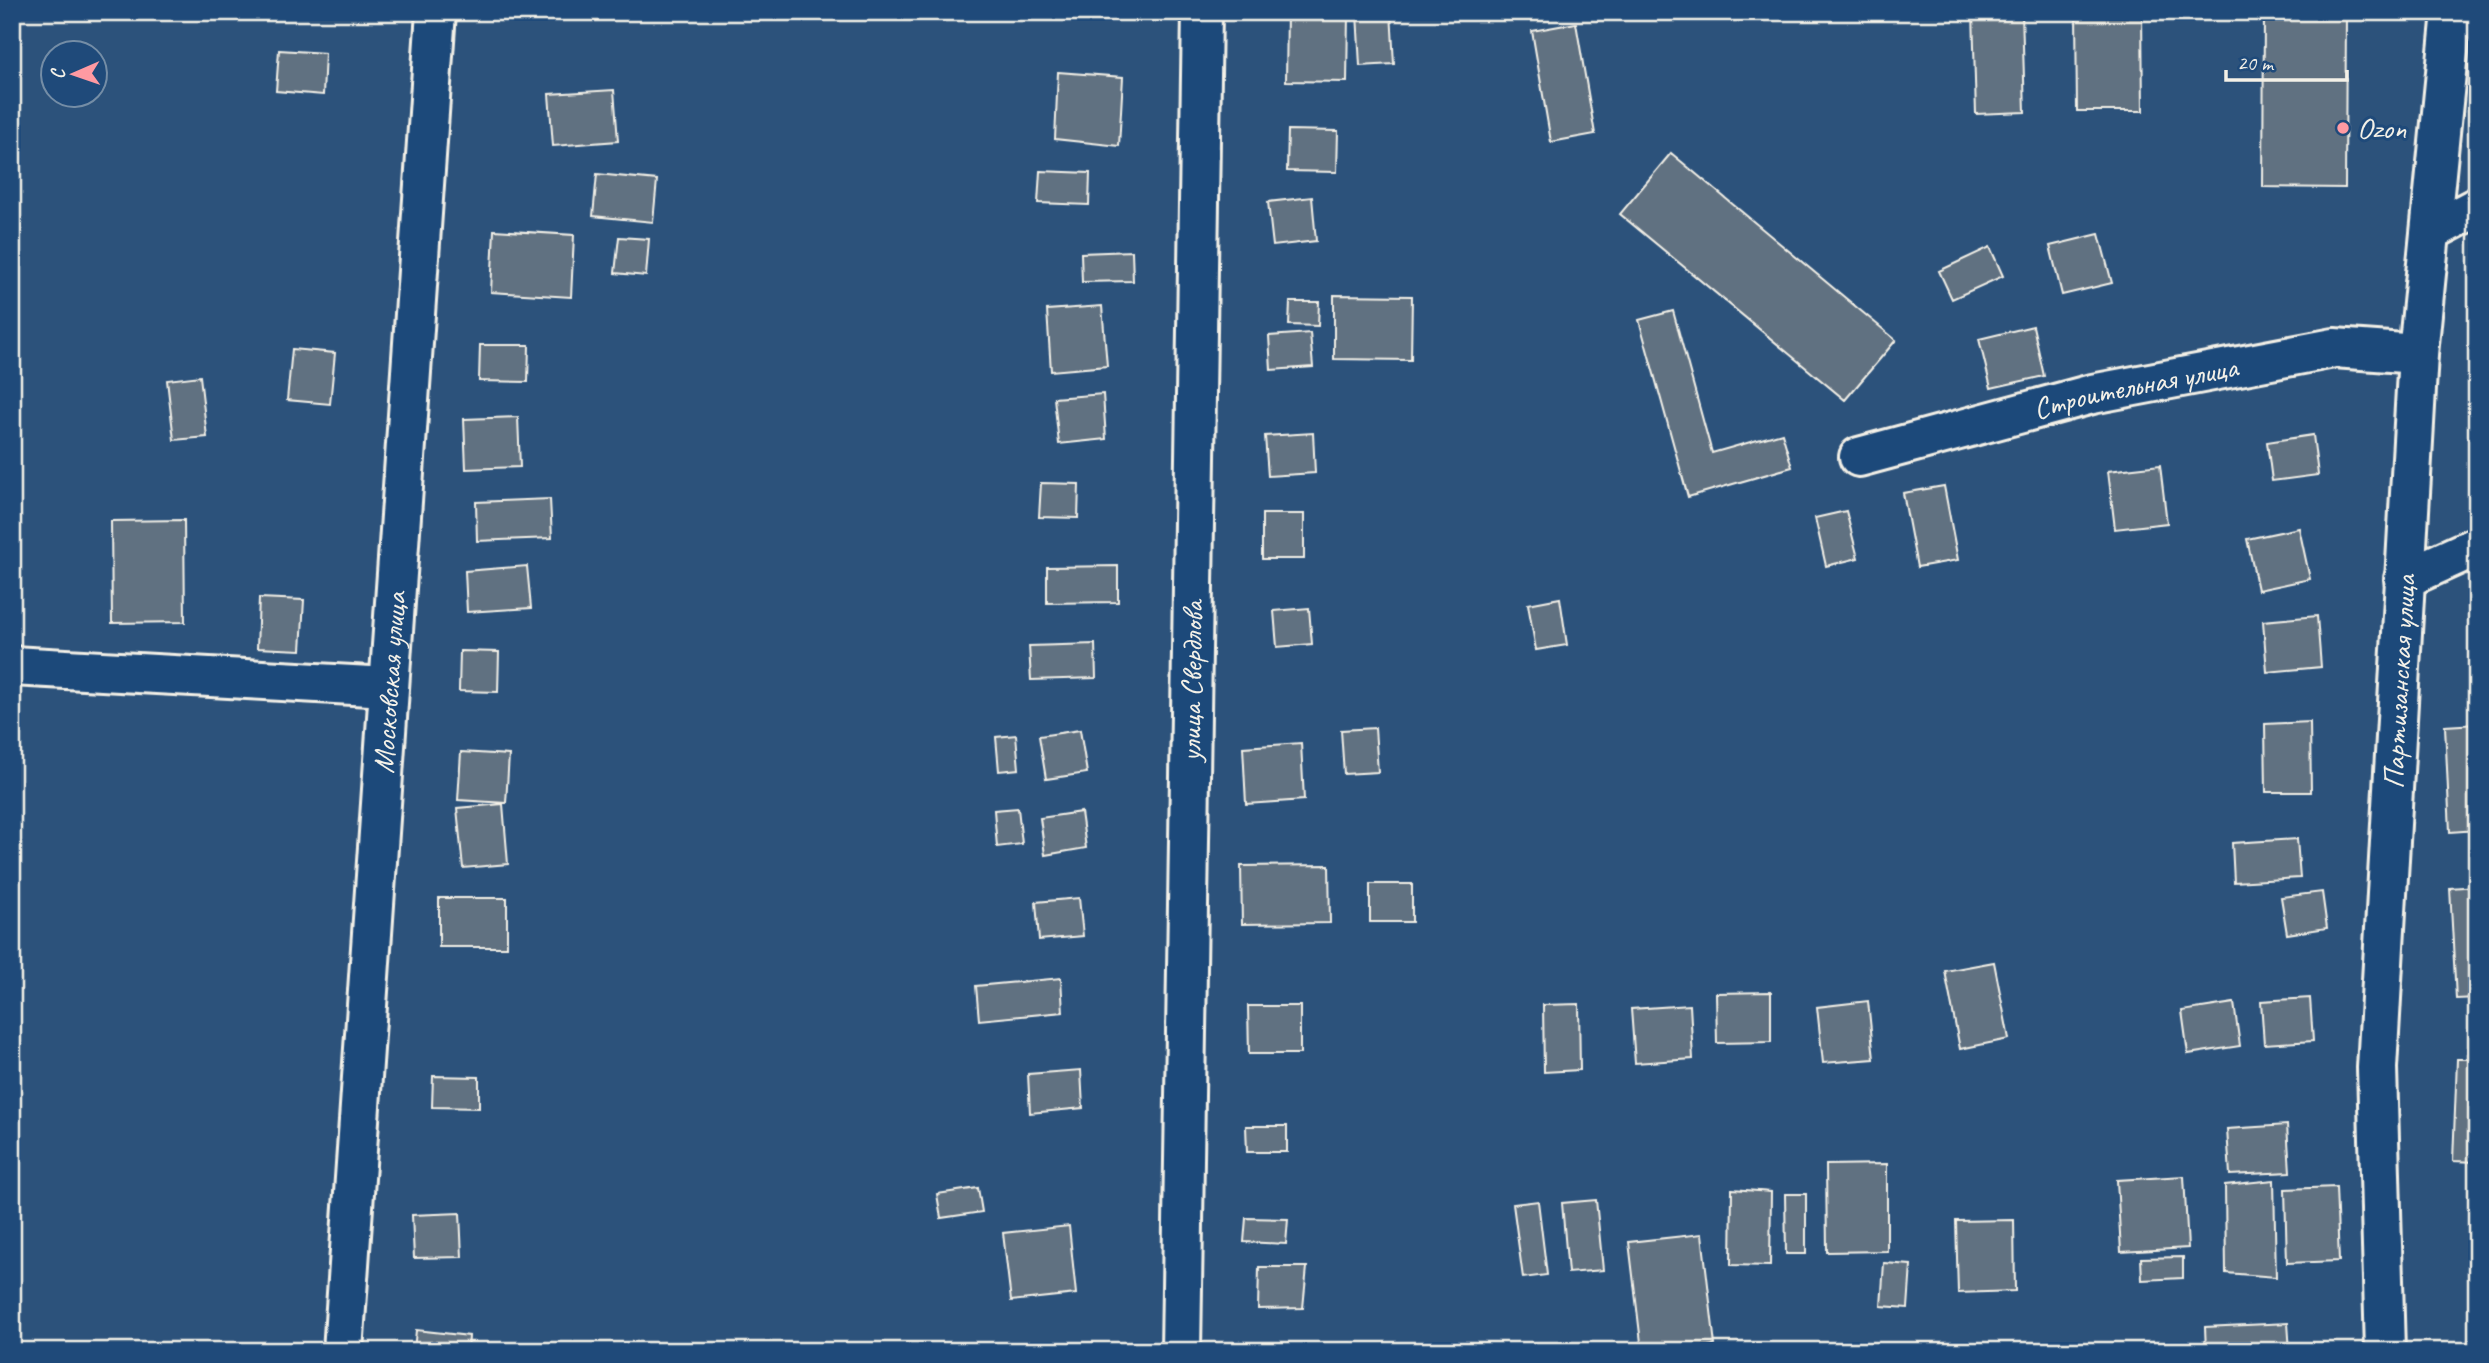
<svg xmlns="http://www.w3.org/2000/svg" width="2489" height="1363" font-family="Caveat,sans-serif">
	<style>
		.building { fill: #617181; stroke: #f4f1e8; stroke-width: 2 }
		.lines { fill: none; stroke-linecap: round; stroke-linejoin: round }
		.minor-casing { stroke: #f4f1e8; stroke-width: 44 }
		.minor { stroke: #1f4a7a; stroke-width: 38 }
		.poi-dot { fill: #ff9aa2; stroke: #1f4a7a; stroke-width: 2.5 }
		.labels { text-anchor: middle; stroke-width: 6; stroke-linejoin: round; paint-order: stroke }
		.poi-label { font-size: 30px; fill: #f4f1e8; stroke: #1f4a7a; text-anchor: start }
		.street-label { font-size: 30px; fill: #f4f1e8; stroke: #1f4a7a }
	</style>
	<rect width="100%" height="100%" fill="#2c527b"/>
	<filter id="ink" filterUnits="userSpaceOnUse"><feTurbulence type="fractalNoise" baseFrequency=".0143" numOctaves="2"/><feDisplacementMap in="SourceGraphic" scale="14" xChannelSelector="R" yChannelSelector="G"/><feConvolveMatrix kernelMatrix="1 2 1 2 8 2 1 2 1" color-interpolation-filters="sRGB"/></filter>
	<g filter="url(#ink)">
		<path class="building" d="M100,12H141L101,19Z
			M1287,12H1348L1347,82L1286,81Z
			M1391,12L1394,64L1360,66L1357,13Z
			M1973,12H2022L2025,112L1976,114Z
			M2076,12H2142L2143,111H2077Z
			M2264,12H2346L2345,188L2263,187Z
			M1576,23L1595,134L1551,142L1532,31Z
			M279,50L325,53L323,95L276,91Z
			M1058,72L1123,77L1119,146L1055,139Z
			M614,90L618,141L553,146L549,94Z
			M1288,130L1338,131L1337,172L1287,171Z
			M1671,153L1896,340L1845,400L1620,214Z
			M1040,171L1090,173L1089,205L1038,203Z
			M597,174L657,180L653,222L593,216Z
			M1312,197L1316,241L1273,246L1268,202Z
			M494,230L574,235L571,297L491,292Z
			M2099,234L2112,283L2062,295L2050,246Z
			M619,237L649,239L646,276L615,273Z
			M1990,247L2003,276L1952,299L1939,271Z
			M1132,251L1133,281L1082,282L1081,253Z
			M1334,295L1412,296L1411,360L1334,359Z
			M1290,302H1319L1318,326L1289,325Z
			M1102,306L1107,366L1051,371L1047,310Z
			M1673,311L1712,453L1782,433L1792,467L1688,497L1639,320Z
			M2033,326L2044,376L1991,388L1979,339Z
			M1310,333L1313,367L1271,370L1269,336Z
			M480,345H529L528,382L479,381Z
			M292,349L335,353L330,404L287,400Z
			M200,376L207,437L174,440L167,380Z
			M1103,394L1106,439L1059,444L1054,398Z
			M518,417L520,467L466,469L464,419Z
			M1313,433L1315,473L1268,476L1265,436Z
			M2313,435L2318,475L2272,481L2267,442Z
			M2160,465L2167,523L2115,529L2108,471Z
			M1041,483L1079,484L1078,518L1039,517Z
			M1944,486L1958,560L1917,567L1903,493Z
			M550,499L552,538L477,541L476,502Z
			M1846,511L1858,558L1826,566L1815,518Z
			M1262,514H1304V559H1262Z
			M184,520L185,622L112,623L111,521Z
			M2299,528L2310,579L2258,590L2247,539Z
			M527,566L531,608L467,612L465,571Z
			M1118,566V602L1047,603V567Z
			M259,598L304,600L301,650L257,648Z
			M1560,598L1567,645L1536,650L1528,604Z
			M1309,608L1312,644L1277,647L1274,611Z
			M2317,616L2321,667L2267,672L2263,621Z
			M1095,644L1096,678L1031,680L1029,646Z
			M460,651L499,652L498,692L459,691Z
			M2310,722L2311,792H2266L2265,724Z
			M2477,724V830L2450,832L2445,726Z
			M1375,728L1378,772L1344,774L1341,730Z
			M1080,730L1087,773L1046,779L1039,736Z
			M1016,735L1019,769L999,771L996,737Z
			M1301,743L1304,800L1246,804L1243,747Z
			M461,752L509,755L506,803L458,800Z
			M503,804L508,864L463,868L457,808Z
			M1018,808L1022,844L997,847L994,810Z
			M1081,812L1086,848L1045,855L1040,818Z
			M2297,839L2300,878L2234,882L2232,843Z
			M1329,865L1330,923L1242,924L1241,866Z
			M1370,884H1412V922H1370Z
			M2477,886V998L2456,999L2450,888Z
			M2322,892L2327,928L2287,934L2281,897Z
			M439,898H507V947H439Z
			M1079,898L1083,936L1039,940L1036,902Z
			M1994,962L2009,1039L1960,1049L1945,971Z
			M1061,978L1063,1012L979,1020L976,986Z
			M1771,992V1042L1717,1043L1716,993Z
			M2310,998L2313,1041L2264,1044L2261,1001Z
			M1868,1001L1874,1059L1823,1063L1817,1007Z
			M2234,1003L2240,1046L2188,1054L2182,1011Z
			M1579,1004L1580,1070L1544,1072L1543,1005Z
			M1690,1005L1693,1059L1635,1063L1631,1009Z
			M1248,1006H1300V1054H1249Z
			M2457,1059H2477V1162L2453,1161Z
			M1081,1070L1083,1108L1030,1113L1028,1074Z
			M433,1076L479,1077V1108L432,1107Z
			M2287,1125L2290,1172L2230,1175L2227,1129Z
			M1246,1126H1287V1152H1247Z
			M1887,1164V1251L1827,1252L1826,1165Z
			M2184,1176L2188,1248L2121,1252L2117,1180Z
			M2274,1180L2276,1277L2226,1273L2225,1185Z
			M2336,1187L2339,1261L2287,1263L2285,1189Z
			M978,1188L982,1212L941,1218L937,1194Z
			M1732,1189L1771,1192L1770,1266L1731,1265Z
			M1785,1194H1806V1254H1786Z
			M1596,1200L1603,1270L1568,1273L1562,1203Z
			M1538,1201L1547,1275L1523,1278L1513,1204Z
			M460,1213L462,1257L414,1258L412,1215Z
			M1246,1218L1288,1219L1286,1244L1244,1242Z
			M2014,1220L2015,1291L1958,1293L1956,1221Z
			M1069,1226L1076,1294L1011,1301L1003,1233Z
			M1702,1234L1715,1345L1670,1351H1642L1629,1242Z
			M2183,1257V1278L2142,1280L2141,1258Z
			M1884,1263L1911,1265L1908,1308L1881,1306Z
			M1259,1267H1307L1303,1308L1258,1309Z
			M2288,1323L2290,1351H2206L2205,1327Z
			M416,1330L469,1336L468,1351H414Z
			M2477,1339V1351H2460L2459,1344Z
			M1350,1343V1351H1288V1347Z"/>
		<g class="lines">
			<defs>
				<g id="minor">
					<path d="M2431,231L2477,207"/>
					<path id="s1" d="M1859,457L2092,394L2334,348L2418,354"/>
					<path d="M2404,579L2477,546"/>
					<path d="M12,666L388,687"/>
					<path id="s2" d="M343,1351L436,12"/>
					<path id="s3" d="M1181,1351L1202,12"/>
					<path id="s4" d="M2385,1351L2377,1068L2418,354L2452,12"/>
				</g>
			</defs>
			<use href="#minor" class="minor-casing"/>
			<use href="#minor" class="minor"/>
		</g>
	</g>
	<circle class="poi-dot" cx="2343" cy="128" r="7"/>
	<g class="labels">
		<g class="poi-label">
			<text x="2357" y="138">Ozon</text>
		</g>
		<g class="street-label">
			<text dy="10" stroke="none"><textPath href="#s1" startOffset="285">Строительная улица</textPath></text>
			<text dy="10" stroke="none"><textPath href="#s2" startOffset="670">Московская улица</textPath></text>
			<text dy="10" stroke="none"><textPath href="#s4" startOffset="670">Партизанская улица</textPath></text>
			<text dy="10" stroke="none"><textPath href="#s3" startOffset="670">улица Свердлова</textPath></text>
		</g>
	</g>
	<rect width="2489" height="1363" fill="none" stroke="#1f4a7a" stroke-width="42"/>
	<rect x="21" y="21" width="2447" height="1321" fill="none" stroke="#f4f1e8" stroke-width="2.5" filter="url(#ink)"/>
	<g transform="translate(74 74) rotate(268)"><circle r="33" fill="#1f4a7a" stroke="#748da6" stroke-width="2"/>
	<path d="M0-5L12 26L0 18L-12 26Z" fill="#ff9aa2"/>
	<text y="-10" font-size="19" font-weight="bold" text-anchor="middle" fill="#f4f1e8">С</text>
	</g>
	<path d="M2226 70v10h121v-10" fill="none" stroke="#f4f1e8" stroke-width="3.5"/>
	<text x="2237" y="70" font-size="21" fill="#f4f1e8" stroke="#1f4a7a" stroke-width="5" paint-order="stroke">20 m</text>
</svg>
